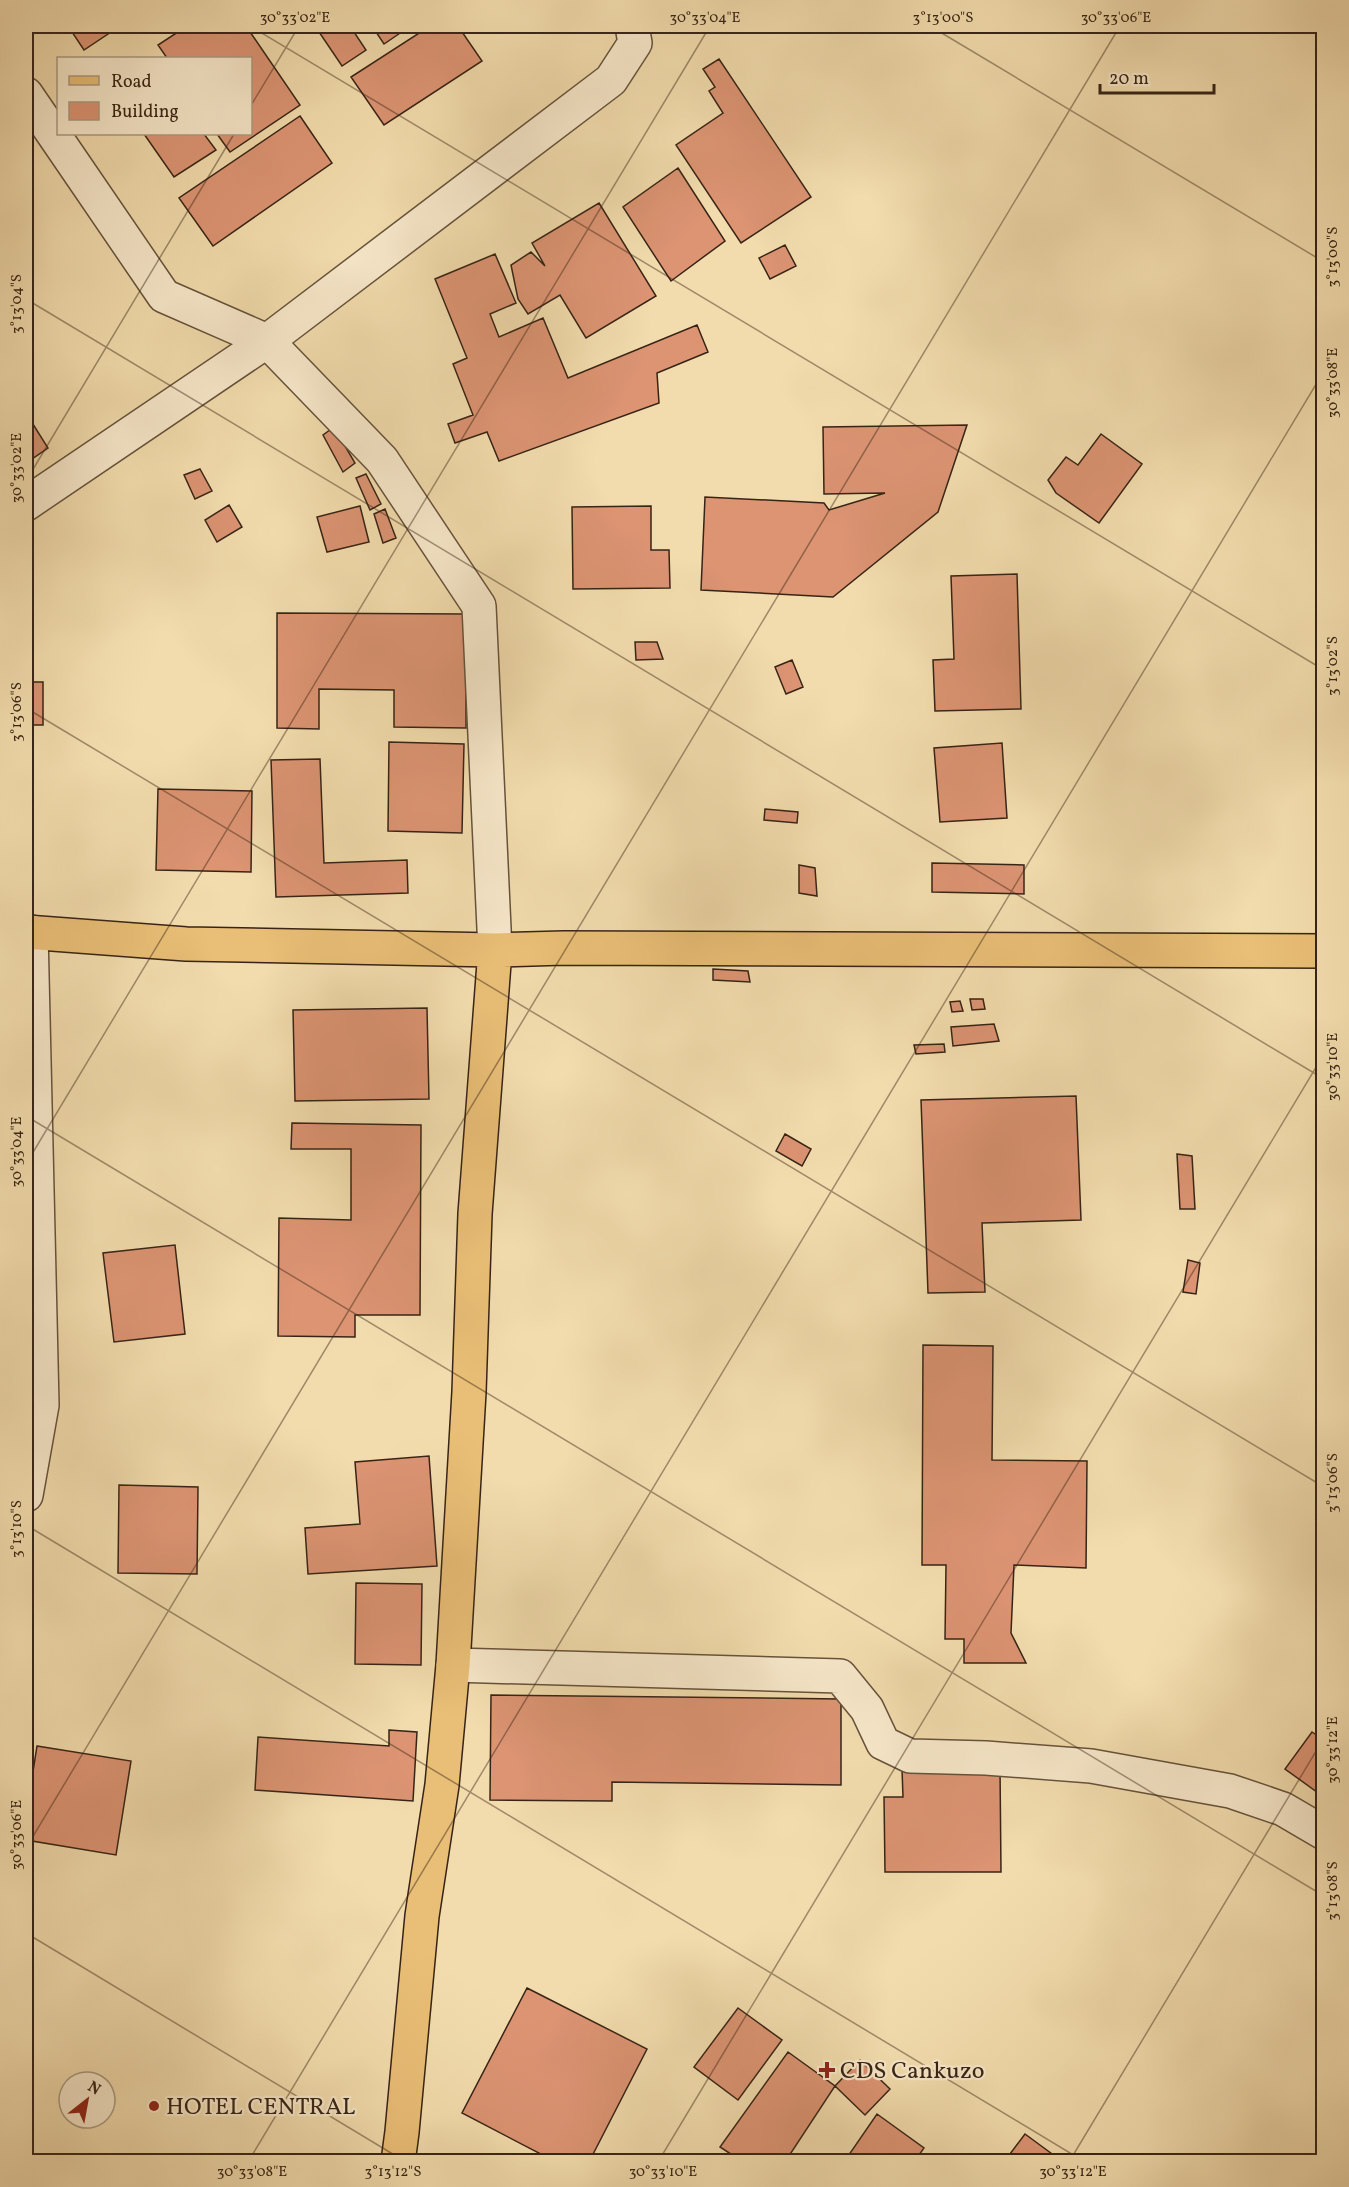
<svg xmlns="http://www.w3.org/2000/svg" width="1349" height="2187" font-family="Vollkorn,serif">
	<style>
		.building { fill: #dc9473; stroke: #372416; stroke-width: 1.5 }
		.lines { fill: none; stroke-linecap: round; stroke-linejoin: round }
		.minor-casing { stroke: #66523c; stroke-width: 36 }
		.major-casing { stroke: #372416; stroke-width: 36 }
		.minor { stroke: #f7e8ca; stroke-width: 33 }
		.major { stroke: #e9be76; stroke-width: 33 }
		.ticks { fill: none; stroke: #372416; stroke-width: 1.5; stroke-opacity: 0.45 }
		.poi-dot { fill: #8f2418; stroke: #f7e8ca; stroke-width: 2 }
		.labels { text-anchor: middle; stroke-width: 4.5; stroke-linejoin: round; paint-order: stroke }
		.poi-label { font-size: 24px; fill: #372416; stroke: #f7e8ca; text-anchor: start }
		.neatline { fill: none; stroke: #372416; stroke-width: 2 }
		.ticks-label { font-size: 15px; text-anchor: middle; fill: #372416 }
	</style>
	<rect width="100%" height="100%" fill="#f2dcad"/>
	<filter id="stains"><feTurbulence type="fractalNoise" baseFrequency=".00333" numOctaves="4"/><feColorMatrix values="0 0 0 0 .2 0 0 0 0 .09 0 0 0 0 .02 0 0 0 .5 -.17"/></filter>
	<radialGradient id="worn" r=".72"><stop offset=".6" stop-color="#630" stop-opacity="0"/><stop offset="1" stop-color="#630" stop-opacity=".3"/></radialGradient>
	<path class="building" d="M68,26H120L84,50Z
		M187,26H246L300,105L230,152L217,134H250V58H167L158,45Z
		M315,26H350L366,50L342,66Z
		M372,26H408L409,27L384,44Z
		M430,26H458L482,61L384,125L351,77Z
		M719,59L811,197L741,243L676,145L723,113L709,91L715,87L703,69Z
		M300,116L332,163L213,246L179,198Z
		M144,134H204L216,150L174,177Z
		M678,168L725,241L671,281L623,207Z
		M599,203L656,296L586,338L560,295L528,314L518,299L511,265L531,252L545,266L532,243Z
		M785,245L796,266L770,279L759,258Z
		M495,254L516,303L490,314L499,337L543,318L568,378L697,325L708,352L657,373L659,403L499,461L487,432L455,443L448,424L473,415L453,364L467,358L435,279Z
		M26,413L48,448L26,463Z
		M967,425L938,512L833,597L701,590L705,497L824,503L829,510L885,493L824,494L823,427Z
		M334,427L355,463L343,472L323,435Z
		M1101,434L1142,464L1099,523L1056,493L1048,480L1066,457L1078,465Z
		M200,469L212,491L195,499L184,475Z
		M366,474L381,504L370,510L356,478Z
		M229,505L242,527L217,542L205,520Z
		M360,506L369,542L327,552L317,517Z
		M651,506V550H669L670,588L573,589L572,507Z
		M385,509L396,538L383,543L374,514Z
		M1017,574L1021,709L935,711L933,660L954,659L951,576Z
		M277,613L466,614V728L394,727V690L319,689V729L277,728Z
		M635,642H657L663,659L636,660Z
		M792,660L803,687L786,694L775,667Z
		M26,682H43V725H26Z
		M389,742L464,744L462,833L388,831Z
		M1002,743L1007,818L940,822L934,748Z
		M320,759L324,863L407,860L408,893L276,897L271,760Z
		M26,784H30L33,865H26Z
		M158,789L252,791L251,872L156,870Z
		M765,809L798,812L797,823L764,820Z
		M932,863L1024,865V894L932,892Z
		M799,865L815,868L817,896L799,893Z
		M713,969L748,971L750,982L713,980Z
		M970,999H983L985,1009L972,1010Z
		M960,1001L963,1011L952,1012L950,1002Z
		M427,1008L429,1099L295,1101L293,1010Z
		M994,1024L999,1041L953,1046L951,1027Z
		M944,1044L945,1052L916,1054L914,1045Z
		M1076,1096L1081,1220L982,1223L985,1292L928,1293L921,1100Z
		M292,1123L421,1125L420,1315H355V1337L278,1336L279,1218L351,1220V1149H291Z
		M785,1134L811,1149L802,1166L776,1151Z
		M1177,1154L1192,1156L1195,1209H1180Z
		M175,1245L185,1334L114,1342L103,1253Z
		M1188,1260L1200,1263L1196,1294L1183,1292Z
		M923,1345L993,1346L992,1460L1087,1461L1086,1568L1014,1565L1011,1633L1026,1663H964V1639H945L946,1565H922Z
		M429,1456L437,1566L308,1574L305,1528L360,1524L355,1462Z
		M119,1485L198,1487L197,1574L118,1573Z
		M356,1583L422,1584L421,1665L355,1664Z
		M491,1695L841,1699V1785L612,1782V1801L490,1800Z
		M389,1730L417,1732L413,1801L255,1790L258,1737L389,1746Z
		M1312,1732L1324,1740V1791L1321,1795L1285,1769Z
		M37,1746L131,1761L116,1855L26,1840V1816Z
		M1000,1768L1001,1872H885L884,1797H903L902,1769Z
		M527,1988L647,2049L589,2162H556L462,2113Z
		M738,2008L782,2040L738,2100L694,2067Z
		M788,2052L835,2086L785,2162H743L720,2147Z
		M860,2060L890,2089L865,2115L835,2086Z
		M877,2114L924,2148L914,2162H844Z
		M1025,2134L1063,2162H1004Z"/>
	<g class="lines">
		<defs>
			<path id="minor" d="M26,94L164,296L267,341L382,460L479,606L495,950
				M26,504L267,341L611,80L635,43L632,26
				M26,1495L42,1405L31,932
				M453,1665L840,1676L867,1709L883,1743L910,1756L986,1758L1091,1766L1230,1791L1283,1809L1324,1833"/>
			<path id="major" d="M26,932L186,944L495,950L564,948L1324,951
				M398,2162L402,2132L422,1916L442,1785L453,1665L469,1392L475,1214L495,950"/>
		</defs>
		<use href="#minor" class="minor-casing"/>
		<use href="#major" class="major-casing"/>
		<use href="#minor" class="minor"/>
		<use href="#major" class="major"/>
	</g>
	<path class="ticks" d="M250,26L1324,670M930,26L1324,262M250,107L299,26M26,299L1324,1079M26,481L234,134M26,708L1324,1487M26,1116L1324,1896M26,1164L710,26M26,1525L1085,2162M26,1848L1120,26M26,1933L406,2162M248,2162L1324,371M658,2162L1324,1054M1069,2162L1324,1738"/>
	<g class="poi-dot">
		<path d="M824 2061h6v6h6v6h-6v6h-6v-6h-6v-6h6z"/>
		<circle cx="154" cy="2106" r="6"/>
	</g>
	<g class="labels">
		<g class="poi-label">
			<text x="840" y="2078">CDS Cankuzo</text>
			<text x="166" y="2114">HOTEL CENTRAL</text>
		</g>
	</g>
	<rect width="1349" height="2187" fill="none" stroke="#f2dcad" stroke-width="66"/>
	<rect x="57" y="57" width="195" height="78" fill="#f7e8ca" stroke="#aa9a82" stroke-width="1.5"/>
	<rect x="69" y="76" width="30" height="9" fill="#e9be76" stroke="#aa9a82" stroke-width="1.5"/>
	<text x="111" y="87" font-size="18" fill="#372416">Road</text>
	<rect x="69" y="102" width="30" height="18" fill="#dc9473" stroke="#aa9a82" stroke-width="1.5"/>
	<text x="111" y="117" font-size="18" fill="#372416">Building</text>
	<g transform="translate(87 2100) rotate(31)"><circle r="28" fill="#f7e8ca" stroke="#aa9a82" stroke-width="1.5"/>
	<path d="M0-4.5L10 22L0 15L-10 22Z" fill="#8f2418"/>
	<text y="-9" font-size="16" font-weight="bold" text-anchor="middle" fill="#372416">N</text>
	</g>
	<path d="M1100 84v9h114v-9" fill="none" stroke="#372416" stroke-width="3"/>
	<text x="1109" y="84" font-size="18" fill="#372416" stroke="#f7e8ca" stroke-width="4.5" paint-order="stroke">20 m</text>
	<rect x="33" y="33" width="1283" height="2121" class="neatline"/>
	<g class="ticks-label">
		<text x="295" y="22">30°33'02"E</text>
		<text x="705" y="22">30°33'04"E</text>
		<text x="943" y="22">3°13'00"S</text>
		<text x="1116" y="22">30°33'06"E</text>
		<text transform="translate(1332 257) rotate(-90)" y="5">3°13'00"S</text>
		<text transform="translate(16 304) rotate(-90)" y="5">3°13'04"S</text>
		<text transform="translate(1332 383) rotate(-90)" y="5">30°33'08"E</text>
		<text transform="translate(16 468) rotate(-90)" y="5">30°33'02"E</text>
		<text transform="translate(1332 666) rotate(-90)" y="5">3°13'02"S</text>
		<text transform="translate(16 712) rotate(-90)" y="5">3°13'06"S</text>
		<text transform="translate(1332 1067) rotate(-90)" y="5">30°33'10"E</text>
		<text transform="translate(16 1152) rotate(-90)" y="5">30°33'04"E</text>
		<text transform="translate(1332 1483) rotate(-90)" y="5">3°13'06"S</text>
		<text transform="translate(16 1529) rotate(-90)" y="5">3°13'10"S</text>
		<text transform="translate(1332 1750) rotate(-90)" y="5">30°33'12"E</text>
		<text transform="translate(16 1835) rotate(-90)" y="5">30°33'06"E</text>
		<text transform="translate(1332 1891) rotate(-90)" y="5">3°13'08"S</text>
		<text x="252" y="2176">30°33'08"E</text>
		<text x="393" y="2176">3°13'12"S</text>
		<text x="663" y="2176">30°33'10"E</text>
		<text x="1073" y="2176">30°33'12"E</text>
	</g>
	<rect width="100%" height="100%" filter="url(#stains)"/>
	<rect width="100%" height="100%" fill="url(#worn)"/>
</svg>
